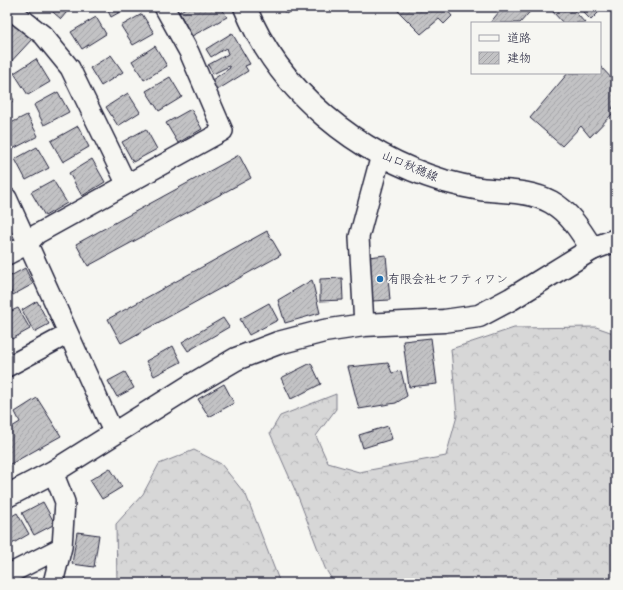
<svg xmlns="http://www.w3.org/2000/svg" width="623" height="590" font-family="'Architects Daughter','Klee One',sans-serif">
	<style>
		.forest { fill: url(#forest-crowns); stroke: #7c7c89 }
		.building { fill: url(#building-hatch); stroke: #22223b }
		.lines { fill: none; stroke-linecap: round; stroke-linejoin: round }
		.minor-casing { stroke: #22223b; stroke-width: 22 }
		.tertiary-casing { stroke: #22223b; stroke-width: 25 }
		.secondary-casing { stroke: #22223b; stroke-width: 25 }
		.minor { stroke: #f6f6f2; stroke-width: 19 }
		.tertiary { stroke: #f6f6f2; stroke-width: 22 }
		.secondary { stroke: #f6f6f2; stroke-width: 22 }
		.poi-dot { fill: #1f6fb2; stroke: #f6f6f2; stroke-width: 1.5 }
		.labels { text-anchor: middle; stroke-width: 3; stroke-linejoin: round; paint-order: stroke }
		.street-label { font-size: 12px; fill: #22223b; stroke: #f6f6f2 }
		.poi-label { font-size: 12px; fill: #22223b; stroke: #f6f6f2; text-anchor: start }
	</style>
	<defs>
		<pattern id="forest-crowns" width="20" height="18" patternUnits="userSpaceOnUse"><rect width="20" height="18" fill="#d7d7d7"/><path d="M2 6a3 3 0 1 1 6 0M12 15a3 3 0 1 1 6 0" fill="none" stroke="#b8b8b9"/></pattern>
		<pattern id="building-hatch" width="6" height="6" patternUnits="userSpaceOnUse"><rect width="6" height="6" fill="#c2c2c4"/><path d="M-1 1l2-2M0 6l6-6M5 7l2-2" fill="none" stroke="#a6a6a9"/></pattern>
	</defs>
	<rect width="100%" height="100%" fill="#f6f6f2"/>
	<filter id="ink" filterUnits="userSpaceOnUse"><feTurbulence type="fractalNoise" baseFrequency=".025" numOctaves="2"/><feDisplacementMap in="SourceGraphic" scale="8" xChannelSelector="R" yChannelSelector="G"/><feConvolveMatrix kernelMatrix="1 2 1 2 8 2 1 2 1" color-interpolation-filters="sRGB"/></filter>
	<g filter="url(#ink)">
		<path class="forest" d="M596,327L616,334V583H334L325,568L299,499L270,433L280,416L336,394V409L316,436L328,463L359,472L446,456L457,416L451,349L514,328Z
			M194,450L221,464L246,495L280,583H117L116,524L143,494L159,464Z"/>
		<path class="building" d="M47,7H71L61,19Z
			M106,7H129L111,17Z
			M187,7H221L227,17L192,36L179,12Z
			M282,7H298L286,14Z
			M394,7H449L446,9L452,16L444,24L439,19L421,34Z
			M503,7H534L520,23H490Z
			M559,7H571L585,23H563L553,12Z
			M578,7H604L591,20Z
			M142,14L154,33L133,45L121,26Z
			M7,15L33,38L7,66Z
			M96,17L106,34L82,49L71,32Z
			M232,33L250,64L245,66L248,71L214,92L209,82L230,68L229,66L213,74L208,65L228,54L226,48L211,57L206,49Z
			M155,46L167,66L144,80L132,61Z
			M111,55L123,72L101,86L90,68Z
			M36,59L50,82L28,95L14,73Z
			M600,66L616,83V103L612,108L615,111L590,137L581,126L562,146L530,118L568,73H600Z
			M170,77L182,97L159,111L146,91Z
			M7,88L14,100L7,105Z
			M58,92L69,112L44,125L34,105Z
			M128,93L140,112L118,126L106,107Z
			M191,109L202,129L178,143L166,123Z
			M27,115L38,136L9,151L7,147V125Z
			M78,126L89,147L63,162L51,141Z
			M146,129L157,149L133,162L122,142Z
			M37,147L49,168L26,180L15,159Z
			M239,155L251,178L88,266L76,244Z
			M92,159L105,182L82,196L69,173Z
			M53,180L67,203L45,216L31,192Z
			M267,231L281,255L121,343L108,319Z
			M386,255L390,300L372,301L368,257Z
			M25,268L33,284L13,295L7,284V278Z
			M342,278L343,300L320,301V279Z
			M312,280L320,313L285,323L278,300Z
			M37,301L49,324L34,332L22,310Z
			M269,303L278,320L249,335L240,319Z
			M18,308L30,329L12,339L7,329V313Z
			M223,318L229,327L188,351L182,342Z
			M431,338L437,384L409,387L403,341Z
			M173,346L181,362L154,376L146,361Z
			M311,363L321,384L291,399L281,378Z
			M388,363L392,373L401,371L407,396L396,403L359,409L348,367Z
			M125,372L134,388L117,397L108,381Z
			M224,384L234,403L209,417L198,399Z
			M37,398L61,436L7,466V430L20,422L15,412Z
			M388,426L392,439L363,448L359,435Z
			M110,468L122,487L102,499L90,480Z
			M43,502L55,524L34,535L22,513Z
			M17,513L29,534L10,545L7,540V519Z
			M77,532L99,535L94,567L72,564Z"/>
		<g class="lines">
			<defs>
				<path id="minor" d="M7,7L43,35L70,68L126,183
					M7,198L114,434
					M7,255L28,244L37,234L223,131L189,52L164,7
					M364,325L359,237L381,155
					M7,367L68,334
					M7,575L62,547L65,502L53,472
					M53,583L62,547"/>
				<path id="tertiary" d="M7,496L53,472L190,386L236,359L278,343L324,331L364,325L444,321L479,316L511,299L592,249"/>
				<path id="secondary" d="M245,7C279,92 358,155 444,181C455,184 468,187 480,189C503,192 529,190 551,202C569,212 581,231 592,249L616,240"/>
			</defs>
			<use href="#minor" class="minor-casing"/>
			<use href="#tertiary" class="tertiary-casing"/>
			<use href="#secondary" class="secondary-casing"/>
			<use href="#minor" class="minor"/>
			<use href="#tertiary" class="tertiary"/>
			<use href="#secondary" class="secondary"/>
		</g>
	</g>
	<circle class="poi-dot" cx="380" cy="279" r="4"/>
	<g class="labels">
		<g class="street-label">
			<text transform="translate(410 166) rotate(23)" y="4">山口秋穂線</text>
		</g>
		<g class="poi-label">
			<text x="388" y="283">有限会社セフティワン</text>
		</g>
	</g>
	<rect width="623" height="590" fill="none" stroke="#f6f6f2" stroke-width="24"/>
	<rect x="12" y="12" width="599" height="566" fill="none" stroke="#22223b" stroke-width="1.5" filter="url(#ink)"/>
	<rect x="471" y="22" width="130" height="52" fill="#f6f6f2" stroke="#a1a1a9"/>
	<rect x="479" y="35" width="20" height="6" fill="#f6f6f2" stroke="#a1a1a9"/>
	<text x="507" y="42" font-size="12" fill="#22223b">道路</text>
	<rect x="479" y="52" width="20" height="12" fill="url(#building-hatch)" stroke="#a1a1a9"/>
	<text x="507" y="62" font-size="12" fill="#22223b">建物</text>
</svg>
